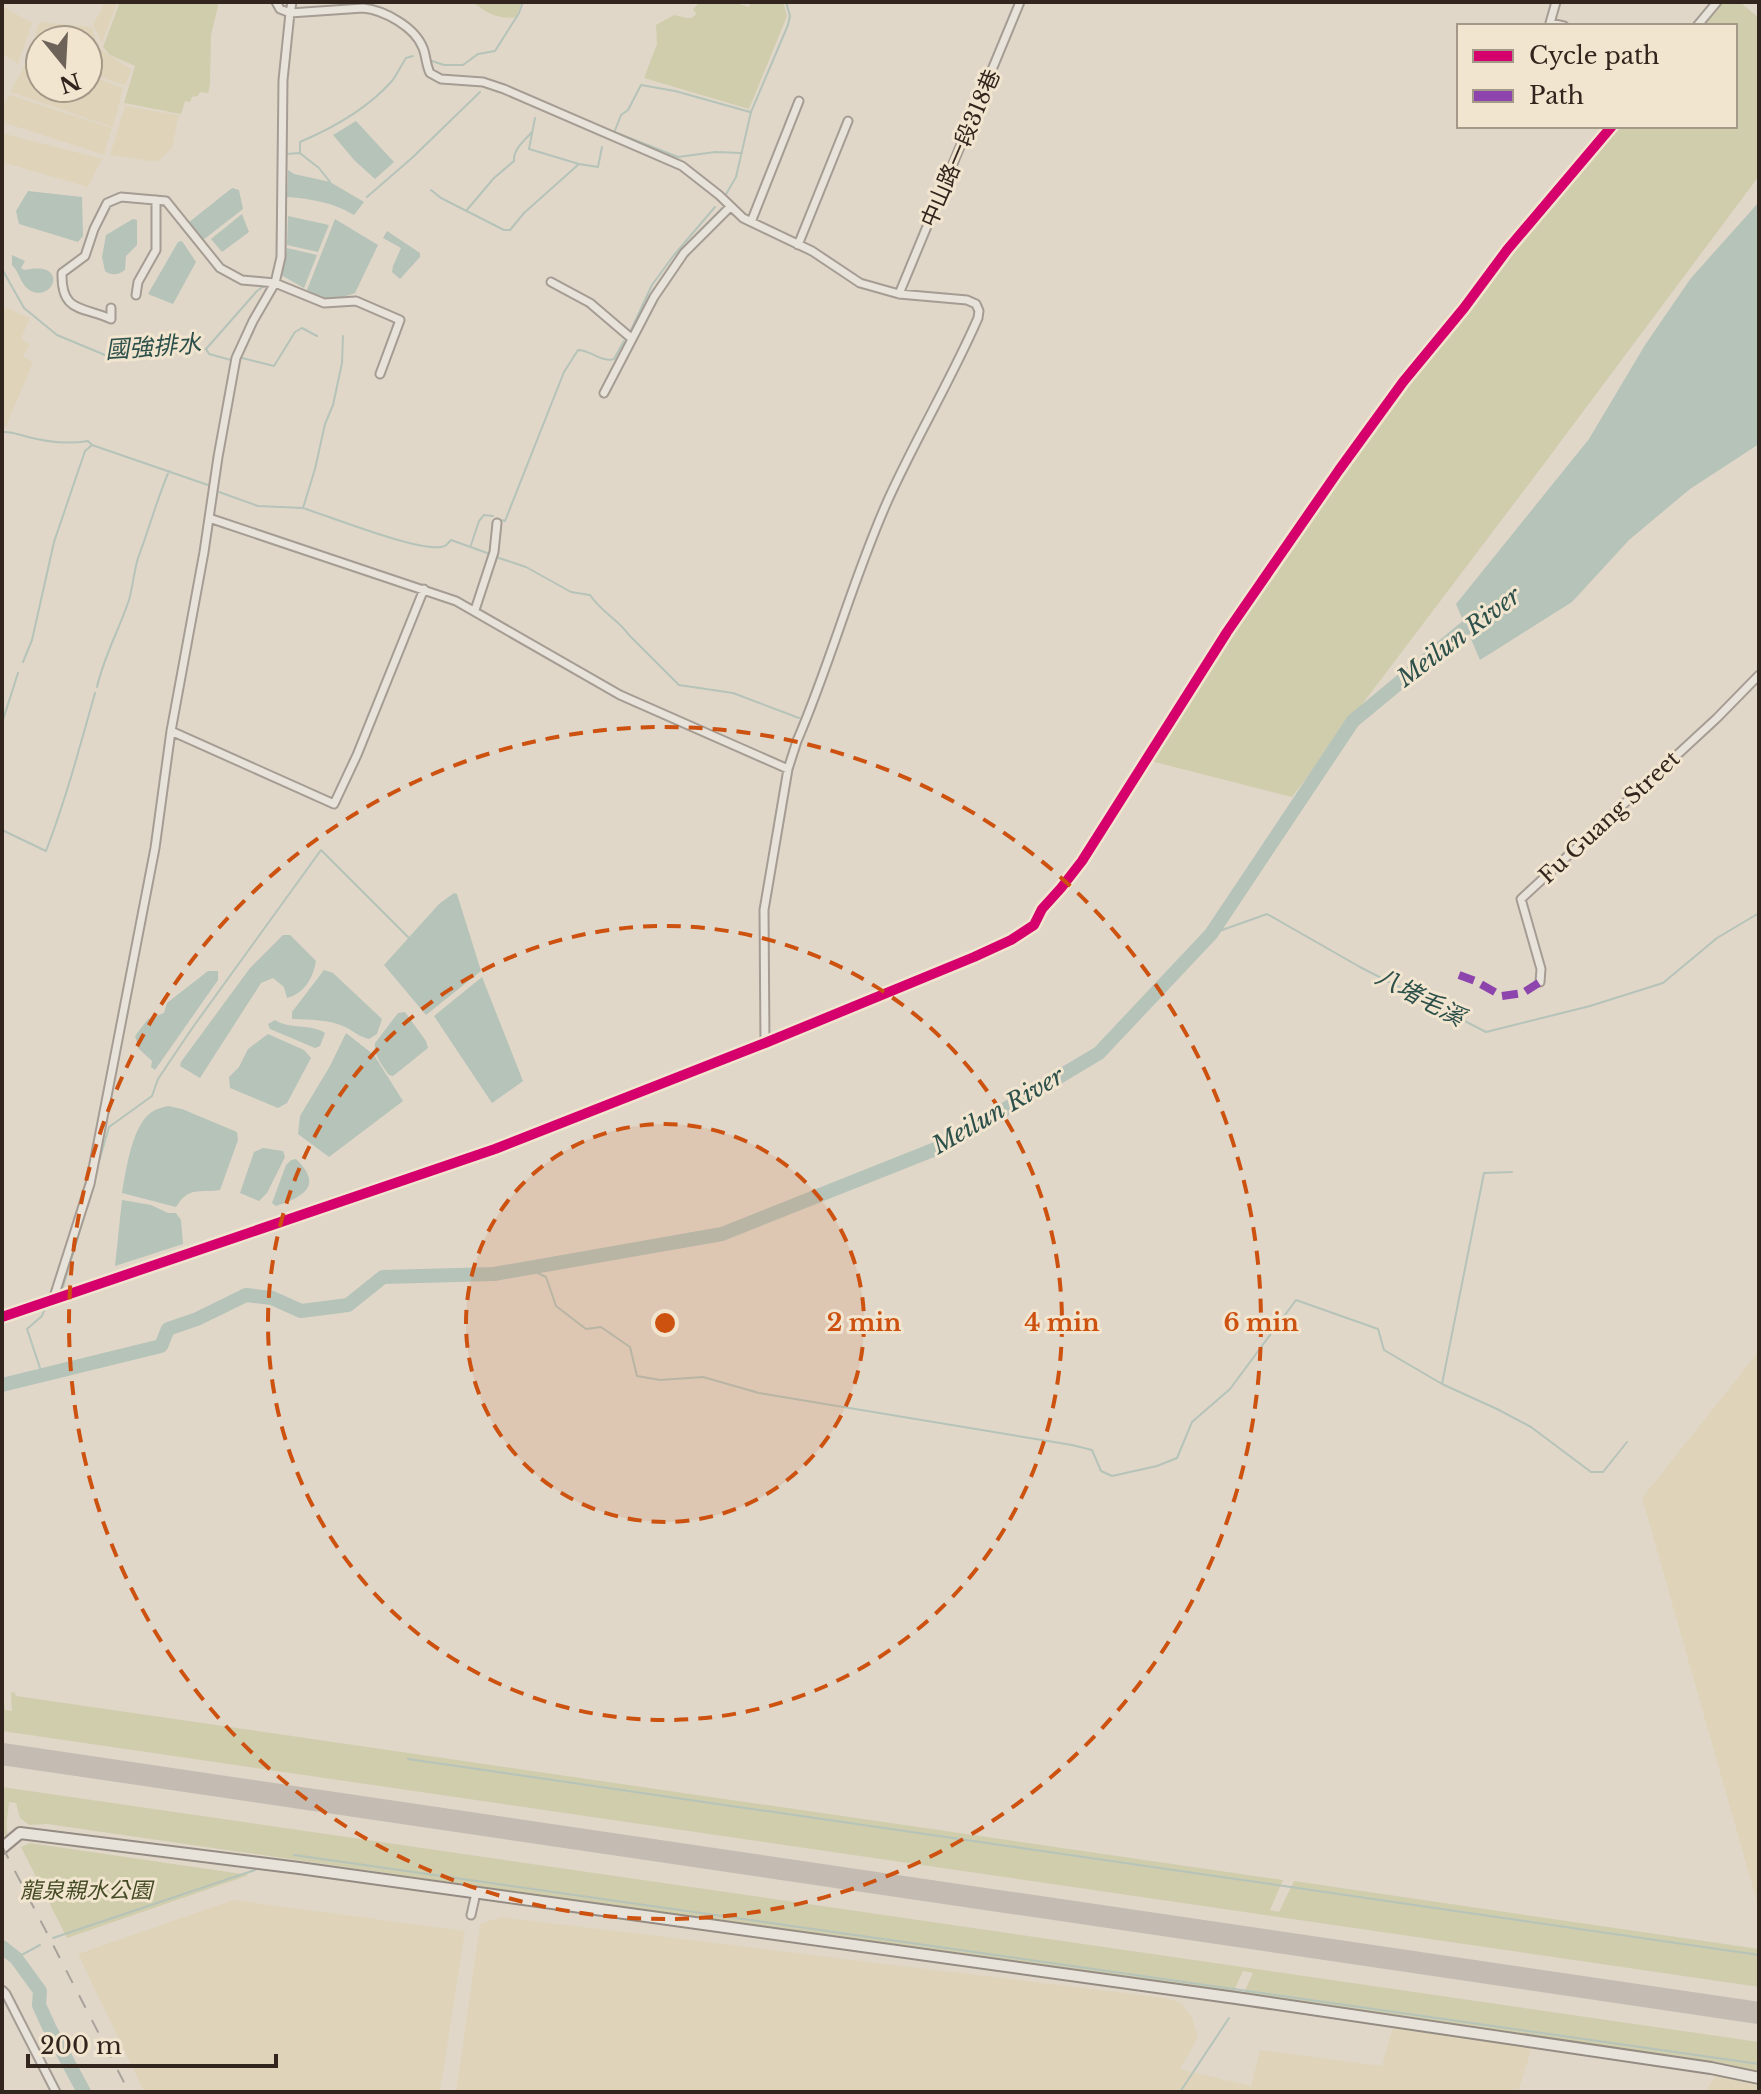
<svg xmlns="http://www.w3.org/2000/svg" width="1761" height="2094" font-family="'Libre Baskerville','Noto Sans TC',serif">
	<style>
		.farmland { fill: #dfd4ba }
		.green { fill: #d0cdad }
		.water { fill: #b5c3b9 }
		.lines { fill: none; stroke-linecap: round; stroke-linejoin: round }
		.stream { stroke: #b5c3b9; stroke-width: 2 }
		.river { stroke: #b5c3b9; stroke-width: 14 }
		.taxiway { stroke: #c4bcb2; stroke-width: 22 }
		.street-casing { stroke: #a59c93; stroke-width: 11 }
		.secondary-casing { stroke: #948c83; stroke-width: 14 }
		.street { stroke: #e8e3da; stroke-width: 7 }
		.secondary { stroke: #e8e3da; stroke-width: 10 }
		.rail { stroke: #a8a29b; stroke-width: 2; stroke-dasharray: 14 14; stroke-linecap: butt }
		.quiet { stroke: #8e44ad; stroke-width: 8; stroke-dasharray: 16 8; stroke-linecap: butt }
		.cycleway-casing { stroke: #f1e5cf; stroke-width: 15 }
		.cycleway { stroke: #d6006c; stroke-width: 10 }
		.ring { fill: none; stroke: #cd510f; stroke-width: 4; stroke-dasharray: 14 10 }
		.labels { text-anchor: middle; stroke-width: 6; stroke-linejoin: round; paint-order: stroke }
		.street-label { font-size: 22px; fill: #31251d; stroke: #f1e5cf }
		.park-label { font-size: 22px; font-style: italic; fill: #454c25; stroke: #f1e5cf }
		.water-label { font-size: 24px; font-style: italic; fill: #2d504b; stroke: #f1e5cf }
		.centre { fill: #cd510f; stroke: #f1e5cf; stroke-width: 4 }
		.ring-label { font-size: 24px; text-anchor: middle; font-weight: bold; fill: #cd510f; stroke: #f1e5cf; stroke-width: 6; stroke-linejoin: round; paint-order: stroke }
	</style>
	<rect width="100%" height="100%" fill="#e0d7c9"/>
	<path class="farmland" d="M105,2L117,4L102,43L93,25Z
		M2,6L32,23L18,64L2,54Z
		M39,22L92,27L95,39L102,50L132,70L125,85L88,73V40H40V56L30,53Z
		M30,56L40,59V88H88V75L123,88L113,127L10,92Z
		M10,95L112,128L104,155L2,122V105Z
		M125,106L179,115L172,148L157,162L110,155Z
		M2,133L102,159L88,187L2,162Z
		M2,306L30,318L21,339L30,344L23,356L33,362L6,427L2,426Z
		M1759,1351V1909L1642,1498Z
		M233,1900L465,1931L440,2092H144L78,1954Z
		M502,1917L1166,1998L1181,2003L1192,2017L1198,2038L1180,2069L1251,2086L1260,2050L1382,2066L1393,2027L1532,2047L1518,2092H456L480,1924Z
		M1716,2075L1759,2080V2092H1704Z"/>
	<path class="green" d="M120,2H219L211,35L210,85L208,93L200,92L198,96L192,97L190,102L185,101L181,114L124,103L135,66L110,55L103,47Z
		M473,2H522L516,17C500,20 485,13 473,2Z
		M700,2H733L749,7L751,2H783L787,16L749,109L644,78L657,44L656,25L674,15C682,16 690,22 696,14L693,9Z
		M1717,2H1740L1759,18V176L1541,468L1292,797L1147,760L1403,382L1615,126H1735V26H1697Z
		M2,1689L5,1710L12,1711L11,1692L15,1693L16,1696L1283,1880L1270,1910L1279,1912L1294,1881L1759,1949V1987L2,1731Z
		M2,1787L1759,2042V2072L1242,1997L1253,1973L1243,1971L1232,1995L47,1824L29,1825L20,1818L16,1803L9,1802C8,1818 5,1820 8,1837L7,1839L2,1830Z
		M30,1843L249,1875L67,1938L21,1847Z"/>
	<path class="water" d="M356,121L394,162L375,179L355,161L333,135Z
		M288,170L294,174L330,182L364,202L354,215C332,202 312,199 287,197Z
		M232,188L239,190L243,209L203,240L188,223Z
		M28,191L82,197L83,236L78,242L19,224L16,211Z
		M1759,202V444L1690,489L1629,540L1572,602L1480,660L1456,604L1589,439L1645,345L1691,278Z
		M242,214L249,232L222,252L211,239Z
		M288,216L329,225L318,252L287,245Z
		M133,219L137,220V245L126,256L125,270C118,275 112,276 105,271L102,257L106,235Z
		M335,219L378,245L355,293L327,302L307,290Z
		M387,231L420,253V257L400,279L392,272L393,266L401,248L383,238Z
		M182,241L196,262L173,304L148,294L178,242Z
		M287,248L317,255L304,288L281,275Z
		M12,255L25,261L21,268L24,270C28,269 39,268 43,269C63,273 51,300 31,291C20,285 20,272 12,265Z
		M454,893L457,894L481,971L426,1015L384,965L439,904Z
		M283,935H290L316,961C313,978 305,993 287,998L284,987L273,978L261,983L200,1078L180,1066L181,1062L250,968Z
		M324,970L333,973L382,1019L377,1034L369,1039C359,1037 354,1031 345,1027C329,1019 310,1020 292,1019V1012Z
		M208,971H218V980L155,1070L151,1067L152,1061L139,1049L135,1036L148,1019L164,1013L167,1003Z
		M482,977L523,1081L492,1103L434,1016Z
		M405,1012L426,1041L428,1048L393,1076L389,1075C383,1066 373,1055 375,1043L398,1013Z
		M275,1020C290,1030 310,1023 325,1033L320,1046L315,1048L270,1029L268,1024Z
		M346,1033L374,1055L403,1101L329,1157L298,1134L300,1116L330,1066Z
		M268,1034L304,1050L311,1058L287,1103L278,1108L230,1088L229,1077L239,1067L248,1049Z
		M168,1106L182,1109L237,1132L238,1140L220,1190C199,1193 189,1186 176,1207L122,1193C126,1171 132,1121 155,1110C159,1108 164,1107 168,1106Z
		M263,1148L283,1151L285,1157L267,1193L259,1201L240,1193L254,1152Z
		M296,1159C324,1186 303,1197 276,1206L272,1203L286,1165L291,1160Z
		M122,1200L151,1205L168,1213H176L181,1220L183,1244L115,1266Z"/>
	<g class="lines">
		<path class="stream" d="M429,60L444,65H463L478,54L495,51L519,13L523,2
			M535,118L529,149L579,164L598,167L602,147
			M614,133L621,115L628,110L641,85L675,91L750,112
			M617,133L678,157L715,152L742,153
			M301,154L319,168L330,182
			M285,171L286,154L300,153V142C333,128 368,108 392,81C397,74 401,66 406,58L413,56
			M431,190L441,198L504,230H510L524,213L579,164
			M725,196L736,177L751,112L788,25L790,16L786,2
			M367,197L413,157L480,92
			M466,211L494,178L514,161C513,149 525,140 532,132
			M2,269L24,308L57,335L105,355L206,349L257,291L264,286
			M631,330L652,285L674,255L715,207
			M206,349L209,354L231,360
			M242,358L274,366L295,332L302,328L317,336
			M2,432C12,431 19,435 28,437C47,442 69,444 88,441L92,445L208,485
			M219,492L258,506L303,508L315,469L325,424L333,405L342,363L343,336
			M303,508C331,517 416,551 441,547C447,546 446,545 451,540L490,554
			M502,520L505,521L564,372L578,350C591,350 602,363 614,359L624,341
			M471,545L479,521L484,515L493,516
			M496,557L526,567L571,592L590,595C602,613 617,618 629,635L679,685L733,693L799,718
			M23,662L32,640L54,542L85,451L92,445
			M97,687C104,656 119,630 129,600C133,586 134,571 138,558C149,529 157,499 169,471
			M2,723L18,673
			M2,830L46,851C66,799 80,746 95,693
			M1211,934L1267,914L1360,967L1486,1032L1590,1006L1663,983L1717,938L1759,913
			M94,1179L109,1127L152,1096L158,1079L193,1027L321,850L409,938
			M527,1268L546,1277L556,1306L586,1329L601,1327L630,1347L637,1376L660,1380L703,1377L759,1393L1072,1445L1092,1450L1101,1471L1112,1476L1157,1466L1177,1458L1192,1422L1230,1389L1296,1300L1378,1329L1384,1350L1442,1384L1497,1409L1531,1427L1591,1472H1603L1627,1442
			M60,1290L63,1287L91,1193
			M42,1374L27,1329L42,1316L45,1308
			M1442,1384L1484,1173L1512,1172
			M408,1759L1759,1955
			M294,1855L1759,2064
			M53,1938L255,1870
			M16,1958L40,1945
			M1180,2092L1229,2018"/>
		<path class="river" d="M2,1385L161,1346L168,1329L197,1319L246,1295L272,1298L301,1311L348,1305L383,1277L494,1274L722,1234L943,1146L1099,1053L1211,934L1353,721L1481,615
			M2,1947L16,1958L40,1991L39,2005L49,2027L84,2092"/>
		<path class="taxiway" d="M2,1754L1759,2013"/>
		<defs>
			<path id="street" d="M292,2L290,13L363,8C384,10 415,27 423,48C426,55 426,65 430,73L441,79L483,82L504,89L682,166L719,195L743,218L812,251L860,283L899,294L967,300L976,304L979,311L978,318C951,380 916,438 888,500C853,578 831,662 797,741L788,769L764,910L765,1043
				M1556,2L1550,23L1564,26
				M1697,26L1717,2
				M751,222L799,101
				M798,245L848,121
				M551,282L590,303L631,338
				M899,294L1020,2
				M136,295L138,282L156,250V200
				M111,308V319C82,306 61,313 62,273L85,256L94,229L107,203L121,197L166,201L220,268L242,280L275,283L324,303L356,301L400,320L380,374
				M604,393L654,297L684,253L730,207
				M209,518L456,601L620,695L788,769
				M475,610L494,552L497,523
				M171,731L334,804L357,755L424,589
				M1540,982L1541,969L1521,899L1717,718L1759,675
				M53,1300L90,1184L104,1112L155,848L171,731L204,552L218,457L236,358L253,321L275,283L281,257L283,80L290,13L280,9L276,2
				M2,1317L495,1149L765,1043L974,957L1011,940L1034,925L1042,909L1061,888L1082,861L1227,632L1339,470L1403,382L1464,308L1507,250L1612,126
				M471,1915L476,1893
				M2,1990L6,1994L56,2092"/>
			<path id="secondary" d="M2,1848L20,1833L299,1868L1236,1998L1711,2068L1759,2078"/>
		</defs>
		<use href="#street" class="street-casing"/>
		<use href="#secondary" class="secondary-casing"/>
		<use href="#street" class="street"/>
		<use href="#secondary" class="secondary"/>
		<path class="rail" d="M2,1846L129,2092"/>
		<path class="quiet" d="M1459,975L1475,981L1502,996L1523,993L1540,982"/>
		<defs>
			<path id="cycleway" d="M2,1317L495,1149L765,1043L974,957L1011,940L1034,925L1042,909L1061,888L1082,861L1227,632L1339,470L1403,382L1464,308L1507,250L1612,126"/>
		</defs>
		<use href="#cycleway" class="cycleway-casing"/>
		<use href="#cycleway" class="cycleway"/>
	</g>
	<circle cx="665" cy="1323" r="199" fill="#cd510f" fill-opacity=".12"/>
	<g class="ring">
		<circle cx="665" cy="1323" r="199"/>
		<circle cx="665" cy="1323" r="397"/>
		<circle cx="665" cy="1323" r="596"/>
	</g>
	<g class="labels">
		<g class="street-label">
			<text transform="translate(960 148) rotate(-67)" y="8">中山路一段318巷</text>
			<text transform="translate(1609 817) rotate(-43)" y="8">Fu Guang Street</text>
		</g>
		<g class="park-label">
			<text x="86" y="1898">龍泉親水公園</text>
		</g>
		<g class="water-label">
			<text transform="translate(153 347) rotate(-4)" y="8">國強排水</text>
			<text transform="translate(1459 637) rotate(-37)" y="8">Meilun River</text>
			<text transform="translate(1420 997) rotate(28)" y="8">八堵毛溪</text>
			<text transform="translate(998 1111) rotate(-30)" y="8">Meilun River</text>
		</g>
	</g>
	<circle cx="665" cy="1323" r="12" class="centre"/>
	<g class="ring-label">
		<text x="864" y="1331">2 min</text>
		<text x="1062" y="1331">4 min</text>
		<text x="1261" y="1331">6 min</text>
	</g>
	<rect width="1761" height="2094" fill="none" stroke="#31251d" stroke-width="8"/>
	<rect x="1457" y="24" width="280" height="104" fill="#f1e5cf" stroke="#a49888" stroke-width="2"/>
	<rect x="1473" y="50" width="40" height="12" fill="#d6006c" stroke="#a49888" stroke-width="2"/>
	<text x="1529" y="64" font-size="24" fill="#31251d">Cycle path</text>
	<rect x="1473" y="90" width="40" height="12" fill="#8e44ad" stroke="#a49888" stroke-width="2"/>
	<text x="1529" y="104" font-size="24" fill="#31251d">Path</text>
	<g transform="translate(64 64) rotate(162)"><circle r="38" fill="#f1e5cf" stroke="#a49888" stroke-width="2"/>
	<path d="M0-6L14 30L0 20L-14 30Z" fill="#6e6359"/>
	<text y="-12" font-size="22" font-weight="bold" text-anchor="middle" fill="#31251d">N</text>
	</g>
	<path d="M28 2054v12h248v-12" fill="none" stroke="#31251d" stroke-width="4"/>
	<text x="40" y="2054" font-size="24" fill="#31251d" stroke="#f1e5cf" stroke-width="6" paint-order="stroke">200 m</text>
</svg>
